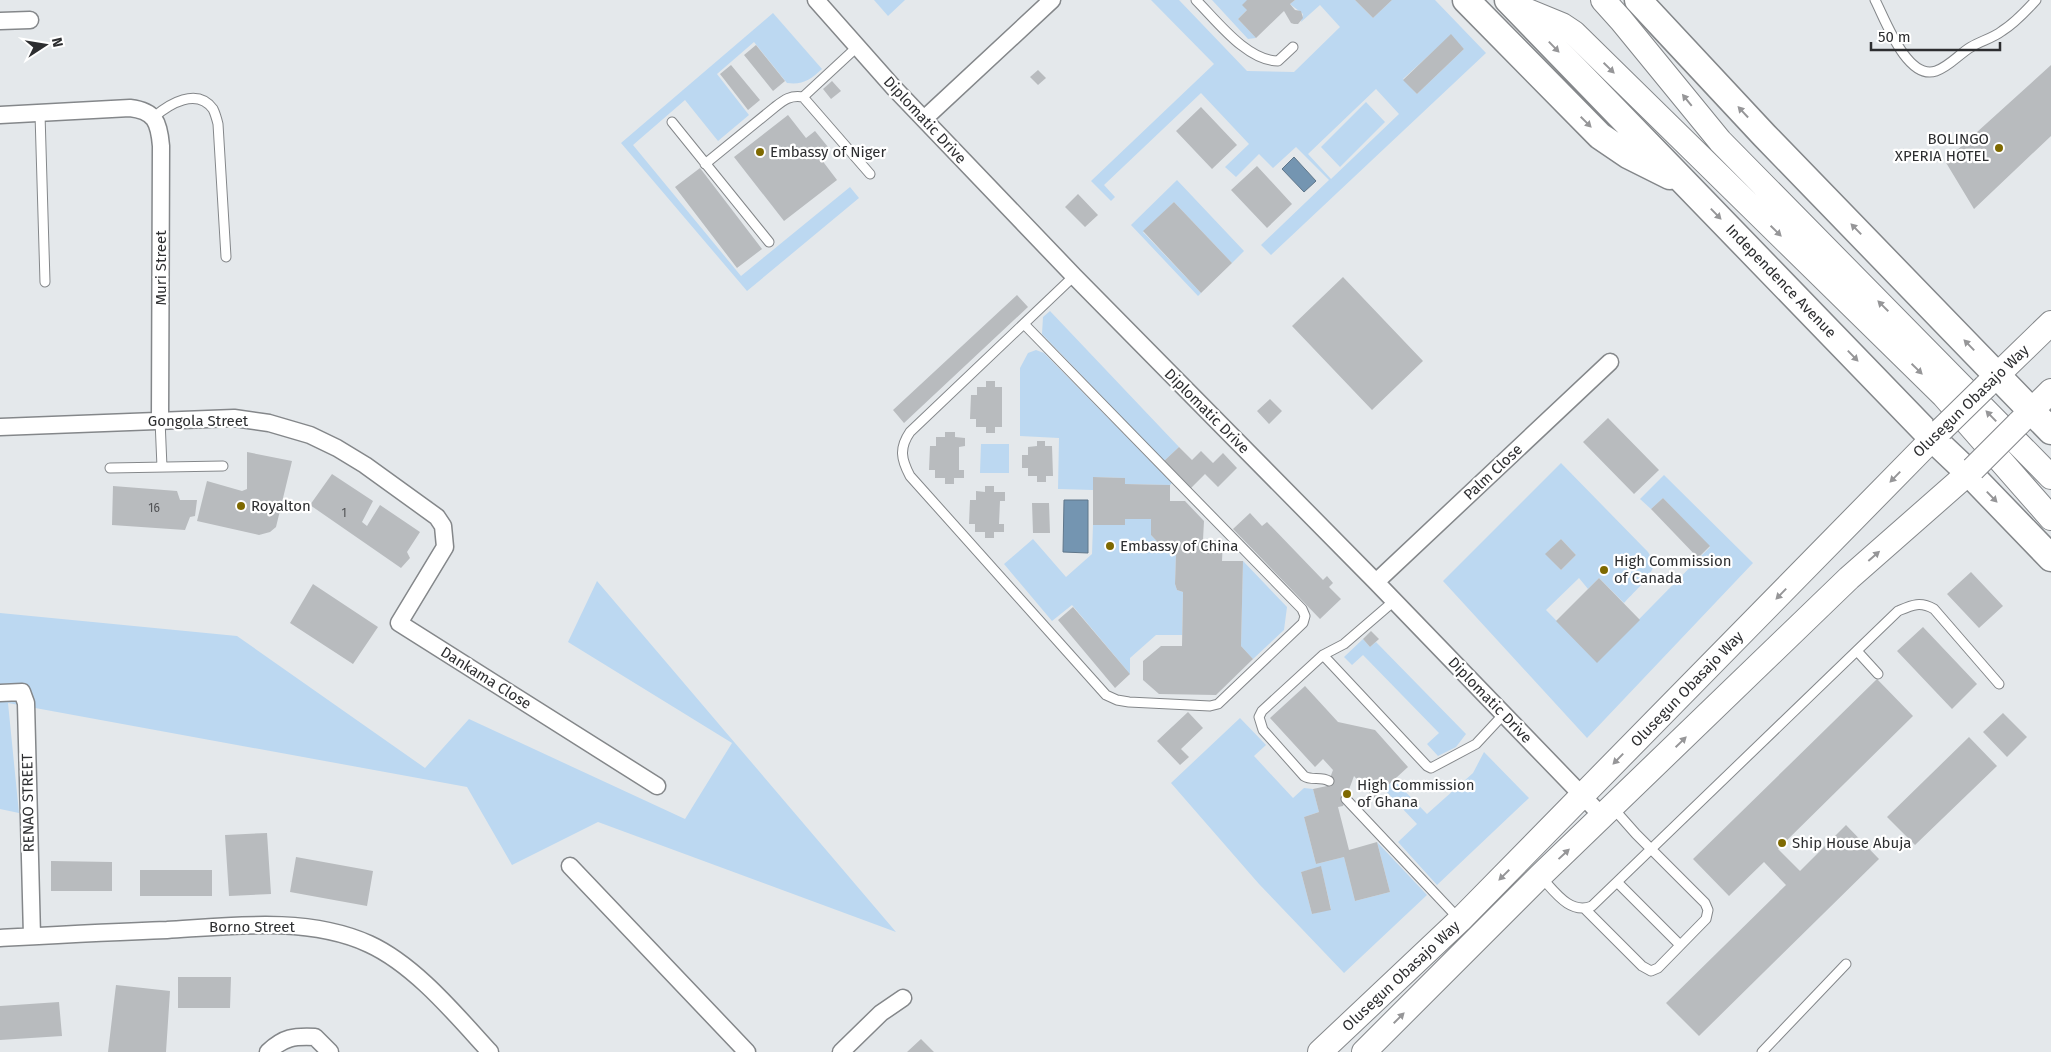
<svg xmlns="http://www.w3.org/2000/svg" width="2051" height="1052" font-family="'Fira Sans',sans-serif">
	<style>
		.green { fill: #bcd8f1; fill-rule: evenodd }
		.water { fill: #7495b1; stroke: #5f768a }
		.building { fill: #b8bbbe }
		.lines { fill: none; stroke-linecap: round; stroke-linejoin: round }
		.service-casing { stroke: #84878a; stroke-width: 11 }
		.minor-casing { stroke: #84878a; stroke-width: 19 }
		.secondary-casing { stroke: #84878a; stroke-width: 26 }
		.primary-casing { stroke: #84878a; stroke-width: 29 }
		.service { stroke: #fff; stroke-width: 9 }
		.minor { stroke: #fff; stroke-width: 16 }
		.secondary { stroke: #fff; stroke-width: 24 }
		.primary { stroke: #fff; stroke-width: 26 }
		.secondary-bridge-casing { stroke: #84878a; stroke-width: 26; stroke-linecap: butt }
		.secondary-bridge { stroke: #fff; stroke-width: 24 }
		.oneway { fill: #969698 }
		.poi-dot { fill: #7e6900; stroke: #fff; stroke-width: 2 }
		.labels { text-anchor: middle; stroke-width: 4.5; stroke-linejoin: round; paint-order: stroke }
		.number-label { font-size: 12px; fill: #505154 }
		.street-label { font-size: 15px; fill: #2d2e30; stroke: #fff }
		.poi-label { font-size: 15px; fill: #2d2e30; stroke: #fff; text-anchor: start }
	</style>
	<rect width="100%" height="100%" fill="#e4e8eb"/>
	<path class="green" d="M874,0H905L888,16Z
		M1151,0H1179L1247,71L1294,72L1340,27L1320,5L1301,22L1303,14L1290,4L1295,0H1355L1373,18L1392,0H1435L1486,53L1271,255L1261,245L1329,180L1296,147L1273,168L1259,154L1236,177L1225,167L1249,144L1201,93L1104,185L1115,197L1111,201L1091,181L1214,64ZM1451,35L1464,49L1417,94L1403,79ZM1376,89L1399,114L1331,179L1308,154Z
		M1212,0H1247V10L1238,19L1256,38L1248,39Z
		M773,13L822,69C810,80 803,85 787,83L754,42L717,74L749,115L718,141L685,100L633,145L741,276L850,187L859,198L747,291L621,143Z
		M1366,102L1385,122L1340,167L1321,147Z
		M1177,180L1244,251L1232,263L1174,202L1143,232L1201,293L1198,296L1131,225Z
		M1050,311L1179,447L1164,461L1042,334L1043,317Z
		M1036,350L1044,353L1172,483L1170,485L1125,484V478L1094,477L1093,490L1058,489L1059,438L1020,436V368L1028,353Z
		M981,444H1009V473H980Z
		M1561,463L1648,552C1651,557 1654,561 1653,567C1651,577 1631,595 1624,603L1599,578L1588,589L1579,578L1546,610L1597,662L1710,547L1663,498L1651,509L1640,499L1664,475L1753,563L1587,738L1443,581ZM1561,539L1576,555L1561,570L1546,554Z
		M1125,519H1151V535L1168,553H1176L1175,584L1177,590L1183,592L1182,635H1156L1130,658V674L1072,605L1052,621L1004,564L1033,539L1066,577L1092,554L1093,525H1125Z
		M1243,561L1287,607L1284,630L1253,659L1241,646Z
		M597,581L896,932L598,822L512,865L467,787L8,703L19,813L0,809V613L237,636L425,768L469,719L685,819L732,743L568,642Z
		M1363,639L1370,647L1376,642L1466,734L1456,747L1438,756L1427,744L1439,733L1363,655L1352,665L1344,657Z
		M1240,718L1266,745L1254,756L1293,798L1304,788L1313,789L1319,812L1304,817L1316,864L1344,857L1355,901L1390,892L1377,842L1427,895L1344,973L1259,884L1171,783ZM1321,867L1331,909L1312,914L1301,872Z
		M1484,752L1529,798L1437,885L1398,842L1417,824L1384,789L1394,780L1427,814L1473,773Z"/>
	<path class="water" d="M1294,157L1316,181L1304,192L1282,169Z
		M1064,500H1088V553L1063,552Z"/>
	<path class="building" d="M1247,0H1295L1290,4L1295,10L1301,11L1303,18L1298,24H1294L1291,23L1284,11L1256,38L1238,19L1247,10L1242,5Z
		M1355,0H1392L1373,18Z
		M1451,34L1464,49L1417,94L1403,80Z
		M756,45L785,81L773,91L744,55Z
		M731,65L760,100L748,110L720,74Z
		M2051,65V136L1974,209L1945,161Z
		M1038,70L1046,78L1038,85L1030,77Z
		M832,81L841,91L831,99L823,89Z
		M1201,107L1237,145L1212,169L1176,131Z
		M788,115L806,138L815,131L828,147L818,155L837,180L784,221L734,157Z
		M1257,166L1292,204L1267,228L1231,190Z
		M700,168L762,249L737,268L675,187Z
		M1078,194L1098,215L1085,227L1065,207Z
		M1174,202L1232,263L1201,293L1143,231Z
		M1343,277L1423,361L1372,410L1292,326Z
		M1017,295L1028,307L904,423L893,410Z
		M986,381H995V387H1002V427H995V433H986V427H976V419H970L971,395H977V387H986Z
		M1270,399L1282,411L1269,424L1257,411Z
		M1608,418L1659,470L1634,494L1583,442Z
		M945,432H955V437L965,438V446L959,447V470H964V478H954V484H945V478H935V470H929L930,446H936V437H945Z
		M1037,441H1045V446H1052L1053,476H1046V482H1037V476H1028V468H1022V455H1028V447L1037,446Z
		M1179,447L1192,460L1201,451L1213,463L1223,453L1237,468L1218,487L1205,474L1191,488L1164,461Z
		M247,452L292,461L276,527L270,532L259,535L197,521L207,481L242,491L247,489Z
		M332,474L373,501L362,522L367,526L380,505L420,532L407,552L410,558L401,568L310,505Z
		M1093,477L1125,478V484L1170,485V501H1185L1204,521L1203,540H1223L1222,561H1243L1241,646L1253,659L1216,695L1159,694L1143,680V661L1161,646H1182L1183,592L1177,590L1175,584L1176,553H1168L1151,535V519H1125V525H1093Z
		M113,486L177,491L180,500H197L195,516L190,517L185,530L112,525Z
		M985,486H994V492H1005V501H1000L999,524H1004V532H994V538H985V532H975V524H969L970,500H976V491L985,492Z
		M1663,498L1710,546L1698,558L1651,509Z
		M1032,503H1049L1050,533H1033Z
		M1250,513L1262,526L1267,522L1323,580L1327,576L1333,583L1329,587L1341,599L1320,619L1233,529Z
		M1561,539L1576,555L1561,570L1545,554Z
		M1971,572L2003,606L1979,628L1947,594Z
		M1599,578L1640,620L1597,663L1556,621Z
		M313,584L378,627L353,664L290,623Z
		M1073,607L1130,674L1115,688L1058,620Z
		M1923,627L1977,684L1952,709L1897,651Z
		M1371,631L1379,639L1370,647L1363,639Z
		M1877,679L1913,716L1778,849L1800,871L1846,825L1879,859L1699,1036L1666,1003L1786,885L1764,862L1729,896L1693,859Z
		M1305,686L1338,722L1375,730L1408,767L1374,798L1354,776L1343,806L1338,807L1349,850L1377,842L1390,892L1355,901L1344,857L1316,864L1304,817L1319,812L1313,789L1327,786L1333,770L1323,759L1315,767L1270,718Z
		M1188,712L1203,728L1181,749L1189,757L1180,765L1157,741Z
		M2003,713L2027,737L2007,757L1983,732Z
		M1969,737L1997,766L1915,845L1887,817Z
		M267,833L271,894L229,896L225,835Z
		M296,857L373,871L367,906L290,892Z
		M51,861L112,862V891H51Z
		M1321,866L1331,910L1312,914L1301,872Z
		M140,870H212V896H140Z
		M178,977H231L230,1008H178Z
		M116,985L170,991L166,1052H108Z
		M59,1002L62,1036L0,1040V1006Z
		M921,1039L934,1052H907Z"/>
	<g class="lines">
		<defs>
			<path id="service" d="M1196,0C1217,21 1247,61 1278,61L1293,47
				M1875,0C1885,19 1907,81 1936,71C1950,66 1959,54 1971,47C1981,41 1993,38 2002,31C2015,23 2026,11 2036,0
				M803,97L857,47
				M40,114L45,282
				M154,117C169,104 197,87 213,109C215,113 217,120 218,124L226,257
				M672,122L769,242
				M705,164L775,107C784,100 790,95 803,97L870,174
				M1024,324L1302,609L1305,616L1303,623L1218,704L1210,706L1129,702L1117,700L1106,695L910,476C901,459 899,448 910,432L1074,276
				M160,420L162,467
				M110,468L223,466
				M1857,651L1878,674
				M1323,655L1427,766L1431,768L1476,744L1503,715
				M1329,781C1321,776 1311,781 1304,776L1263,730L1259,717L1262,711L1323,655L1344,644L1394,601
				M1346,799L1460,920
				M1541,877C1555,892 1570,915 1592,906L1898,611C1912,605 1920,601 1934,609L1999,684
				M1617,882L1680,945
				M1585,909L1642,966L1651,971L1658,968L1706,919L1708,910L1705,903L1636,834L1613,808
				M1762,1052L1846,964"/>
			<path id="minor" d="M816,0L894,88L1074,276L1376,582L1603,817
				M0,21L30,20
				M0,115L130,108C155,111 159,122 161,146L160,420
				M924,119L1052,0
				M0,427L234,418L269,423L310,435L337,448L365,465L437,517L443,526L445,547L399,623L657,786
				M1376,582L1610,362
				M0,693L22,692L26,703L32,936
				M570,866L747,1052
				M0,938C56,935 111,932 167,930C231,926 308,916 369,944C415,965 456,1015 490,1052
				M268,1052C284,1037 294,1036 315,1037L330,1052
				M841,1052L881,1013L903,998"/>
			<path id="secondary" d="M1603,0L1621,20L1720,141L2051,477
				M1513,5L1562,25L1574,33L1944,396L2051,518
				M1985,387L2051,323
				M2018,424L2051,391
				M1320,1052L1460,920L1941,430
				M1364,1052L1540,876L1849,578L1973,469"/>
			<path id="primary" d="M1466,0L1600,136L1628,155L1670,176
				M1508,0L1932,438L1969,473L2051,558
				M1638,0L1764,135L2051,431"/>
		</defs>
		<use href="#service" class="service-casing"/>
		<use href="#minor" class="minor-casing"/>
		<use href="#secondary" class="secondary-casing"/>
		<use href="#primary" class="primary-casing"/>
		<use href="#service" class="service"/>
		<use href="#minor" class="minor"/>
		<use href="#secondary" class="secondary"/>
		<use href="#primary" class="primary"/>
		<defs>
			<path id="secondary-bridge" d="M1941,430L1985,387
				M1973,469L2018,424"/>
		</defs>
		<use href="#secondary-bridge" class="secondary-bridge-casing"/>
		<use href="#secondary-bridge" class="secondary-bridge"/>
	</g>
	<defs><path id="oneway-solid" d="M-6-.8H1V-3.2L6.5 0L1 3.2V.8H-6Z" transform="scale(1.25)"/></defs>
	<g class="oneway">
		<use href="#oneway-solid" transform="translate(1554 47) rotate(46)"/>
		<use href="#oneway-solid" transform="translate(1609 68) rotate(44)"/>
		<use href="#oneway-solid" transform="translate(1687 100) rotate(-129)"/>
		<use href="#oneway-solid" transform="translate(1743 112) rotate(-133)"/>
		<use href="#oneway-solid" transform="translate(1586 122) rotate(45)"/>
		<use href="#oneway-solid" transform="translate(1716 214) rotate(46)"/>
		<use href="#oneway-solid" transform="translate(1856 229) rotate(-134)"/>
		<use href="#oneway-solid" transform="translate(1776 231) rotate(44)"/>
		<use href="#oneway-solid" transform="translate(1883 306) rotate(-135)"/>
		<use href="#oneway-solid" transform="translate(1969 345) rotate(-134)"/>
		<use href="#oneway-solid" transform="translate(1853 356) rotate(46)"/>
		<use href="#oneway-solid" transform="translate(1917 369) rotate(44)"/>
		<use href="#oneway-solid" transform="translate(1991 416) rotate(-134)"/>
		<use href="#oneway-solid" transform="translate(1895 477) rotate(134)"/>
		<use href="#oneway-solid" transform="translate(1992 497) rotate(46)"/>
		<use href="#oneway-solid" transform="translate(1874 556) rotate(-41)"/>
		<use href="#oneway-solid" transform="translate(1781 594) rotate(134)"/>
		<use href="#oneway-solid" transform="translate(1681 742) rotate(-44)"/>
		<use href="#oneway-solid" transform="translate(1618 759) rotate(134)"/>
		<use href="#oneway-solid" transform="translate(1564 854) rotate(-43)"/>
		<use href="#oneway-solid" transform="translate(1504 875) rotate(135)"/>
		<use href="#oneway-solid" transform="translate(1399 1018) rotate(-45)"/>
	</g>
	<g class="poi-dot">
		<circle cx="1999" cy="148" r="5"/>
		<circle cx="760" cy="152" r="5"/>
		<circle cx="241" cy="506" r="5"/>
		<circle cx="1110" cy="546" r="5"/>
		<circle cx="1604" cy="570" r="5"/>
		<circle cx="1347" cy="794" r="5"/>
		<circle cx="1782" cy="843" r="5"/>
	</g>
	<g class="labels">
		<g class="number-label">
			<text x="154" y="512">16</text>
			<text x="344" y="517">1</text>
		</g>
		<g class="street-label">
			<text transform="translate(925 120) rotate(47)" y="5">Diplomatic Drive</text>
			<text transform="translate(161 268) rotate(-90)" y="5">Muri Street</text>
			<text transform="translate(1781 281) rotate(46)" y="5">Independence Avenue</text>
			<text transform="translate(1971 401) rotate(-44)" y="5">Olusegun Obasajo Way</text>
			<text transform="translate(1207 411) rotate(45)" y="5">Diplomatic Drive</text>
			<text x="198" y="426">Gongola Street</text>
			<text transform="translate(1493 472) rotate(-43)" y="5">Palm Close</text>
			<text transform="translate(486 678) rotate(32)" y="5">Dankama Close</text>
			<text transform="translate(1687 689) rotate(-46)" y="5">Olusegun Obasajo Way</text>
			<text transform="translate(1490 700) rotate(46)" y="5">Diplomatic Drive</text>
			<text transform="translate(28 803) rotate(-91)" y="5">RENAO STREET</text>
			<text x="252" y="932">Borno Street</text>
			<text transform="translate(1401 976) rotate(-43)" y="5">Olusegun Obasajo Way</text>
		</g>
		<g class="poi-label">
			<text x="1989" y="144" text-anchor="end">BOLINGO<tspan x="1989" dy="17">XPERIA HOTEL</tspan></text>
			<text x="770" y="157">Embassy of Niger</text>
			<text x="251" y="511">Royalton</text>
			<text x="1120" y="551">Embassy of China</text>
			<text x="1614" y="566">High Commission<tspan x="1614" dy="17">of Canada</tspan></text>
			<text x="1357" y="790">High Commission<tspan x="1357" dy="17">of Ghana</tspan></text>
			<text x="1792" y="848">Ship House Abuja</text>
		</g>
	</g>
	<g transform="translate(45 45) rotate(78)" stroke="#ffffff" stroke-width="4" paint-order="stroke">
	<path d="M0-4L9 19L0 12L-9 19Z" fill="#2d2e30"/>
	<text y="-8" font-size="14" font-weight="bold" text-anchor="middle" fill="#2d2e30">N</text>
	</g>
	<path d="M1871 42v8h129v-8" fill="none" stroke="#2d2e30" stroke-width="2.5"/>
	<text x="1878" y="42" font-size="15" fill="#2d2e30" stroke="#ffffff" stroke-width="4" paint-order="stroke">50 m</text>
</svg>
